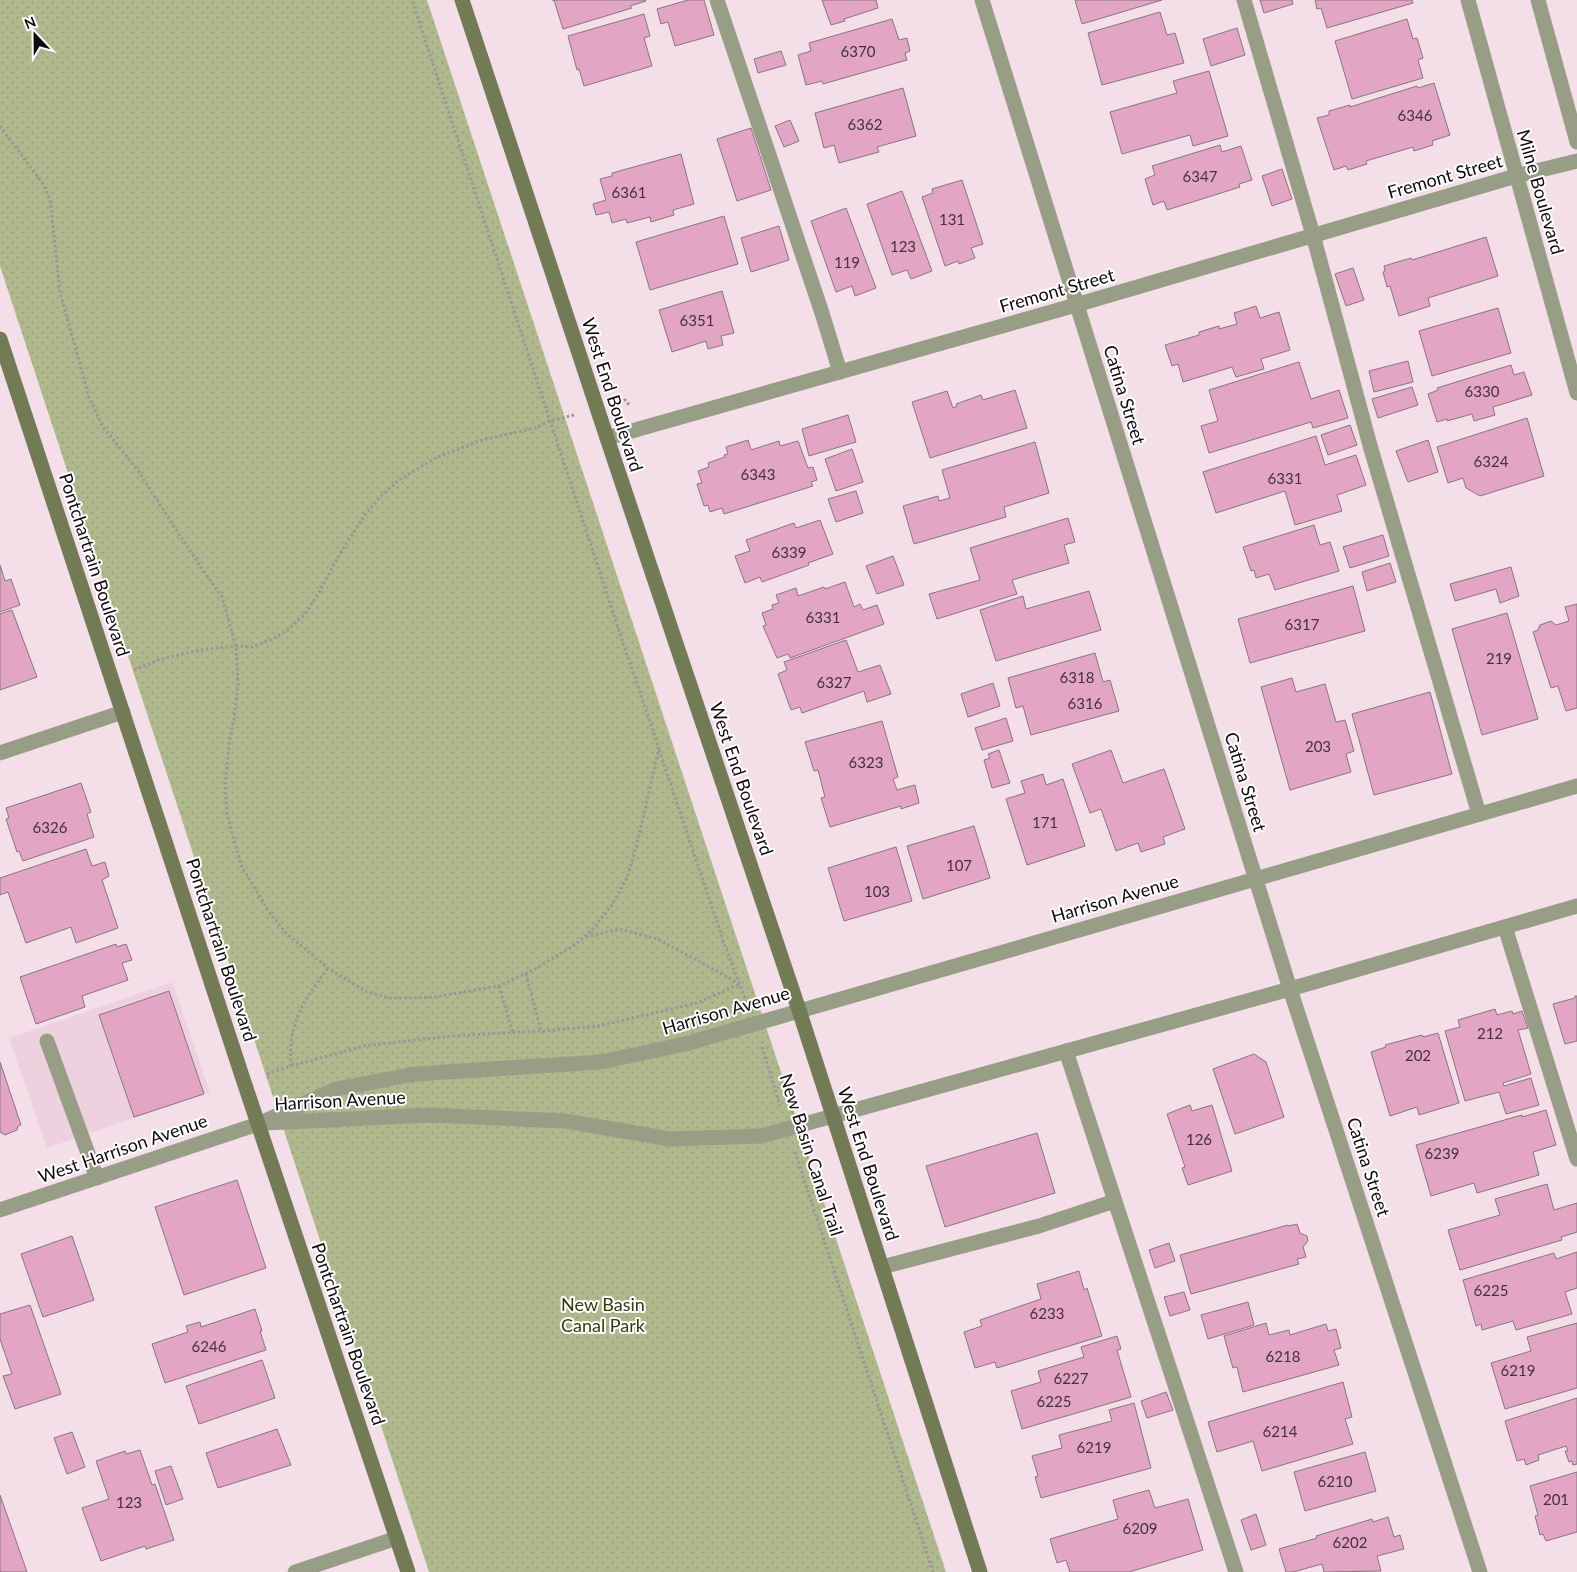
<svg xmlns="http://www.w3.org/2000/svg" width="1577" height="1572" font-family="Lato,sans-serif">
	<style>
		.built { fill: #eed1df }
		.park { fill: url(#park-dots) }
		.building { fill: #e2a6c4; stroke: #88757e }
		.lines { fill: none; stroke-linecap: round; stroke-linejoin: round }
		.path { stroke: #a19299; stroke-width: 3; stroke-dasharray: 2.5 2.5; stroke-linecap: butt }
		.service { stroke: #989e85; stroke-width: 15 }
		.minor { stroke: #989e85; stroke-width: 15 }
		.tertiary { stroke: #989e85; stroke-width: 15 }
		.secondary { stroke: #737b56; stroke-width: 15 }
		.labels { text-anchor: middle; stroke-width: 4; stroke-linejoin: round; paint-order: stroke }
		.number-label { font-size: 15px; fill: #44313b }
		.street-label { font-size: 18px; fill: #100a0d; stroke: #fff }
		.park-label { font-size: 18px; fill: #33390b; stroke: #fff }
	</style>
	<defs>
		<pattern id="park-dots" width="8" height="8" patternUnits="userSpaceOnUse" patternTransform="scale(1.25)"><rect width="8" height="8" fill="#b0b98d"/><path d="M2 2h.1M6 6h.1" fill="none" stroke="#969e78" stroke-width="1.8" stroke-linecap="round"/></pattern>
	</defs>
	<rect width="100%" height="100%" fill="#f4dfe9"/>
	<path class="built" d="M172,982L210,1092L47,1148L9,1038Z"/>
	<path class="park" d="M0,0H427L946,1572H429L0,266Z"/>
	<path class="building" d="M552,0H645L646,1L630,6L632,8L563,29L554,0Z
		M688,0H704L714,35L675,46L668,22L661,24L657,9Z
		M822,0H876L878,8L844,19L845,21L831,25Z
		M1075,0H1162L1082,24Z
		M1260,0H1292L1293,4L1264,13Z
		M1315,0H1412L1413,3L1327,28L1321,8L1317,9Z
		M1160,12L1167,35L1175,33L1184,63L1102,85L1088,33Z
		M644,14L650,36L644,38L652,66L584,86L579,69L577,70L568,36Z
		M892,19L899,40L907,38L910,51L905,53L907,60L823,84L822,81L806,85L798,55L811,51L809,43Z
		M1407,19L1413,39L1417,38L1423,58L1418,60L1423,78L1352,99L1335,41Z
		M1237,28L1245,55L1211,66L1203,39Z
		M781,51L786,65L758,73L754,59Z
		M1209,71L1228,136L1193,146L1190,135L1122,154L1110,112L1177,93L1173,81Z
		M1434,83L1450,135L1432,141L1433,145L1414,151L1413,147L1366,161L1367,164L1348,170L1346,166L1334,170L1317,118L1329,115V111L1350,105V107L1417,86L1418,88Z
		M903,88L916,136L877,147L879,152L839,163L834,145L824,148L815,113Z
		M790,120L799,141L784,147L775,126Z
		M751,128L771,190L737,201L717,139Z
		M1220,145L1222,152L1241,146L1252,180L1239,184L1240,187L1167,210L1164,201L1153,205L1145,179L1155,175L1152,166Z
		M681,154L694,204L673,210L674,215L651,222L650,217L627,223L626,219L612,223L609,212L596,215L593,204L606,200L600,179L612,176V173Z
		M1282,169L1292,199L1272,206L1262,176Z
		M962,180L983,244L971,248L975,258L959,264L958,261L945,266L922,197L933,193L932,189Z
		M902,191L932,271L911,279L907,270L892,275L867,204Z
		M846,208L876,288L855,296L852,286L836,292L811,221Z
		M724,216L738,264L650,290L636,242Z
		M779,226L789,260L751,272L741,238Z
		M1486,237L1498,276L1428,298L1430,306L1399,316L1390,286L1387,287L1383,272L1385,271L1384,266L1411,258L1412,260Z
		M1353,268L1364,300L1346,306L1335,274Z
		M722,291L734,333L721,336L723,345L708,349L706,341L672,352L659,310Z
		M1256,306L1260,318L1279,312L1290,350L1261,359L1264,369L1236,377L1232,367L1183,382L1178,364L1172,366L1165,345L1199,335V332L1219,326V329L1237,324L1234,313Z
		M1498,308L1511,353L1432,376L1419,331Z
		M1408,361L1413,382L1374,392L1369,371Z
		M1299,362L1311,399L1339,390L1348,418L1313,428L1311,422L1209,453L1201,426L1218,421L1209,390Z
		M1511,365L1514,375L1524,372L1532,395L1493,407L1495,415L1474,421L1472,414L1447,421V419L1437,422L1428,394L1438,390L1437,388Z
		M1412,387L1418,405L1378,418L1372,399Z
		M1015,390L1027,428L930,458L912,402L947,391L953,408L957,406L956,404L981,395L983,400Z
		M848,415L856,442L809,456L802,429Z
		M1527,418L1544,476L1480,496L1466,488L1463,478L1448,483L1437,447Z
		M1350,425L1357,445L1328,455L1321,435Z
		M1316,436L1325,465L1356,455L1366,485L1337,495L1342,511L1295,525L1285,491L1216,513L1203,472Z
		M748,440L751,450L779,441L780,446L798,441L808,468L813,467L817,480L811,482L813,486L724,514L722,508L710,512L708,505L704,506L697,484L702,483L698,471L709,467L708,463L725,457L724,455L728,454L726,447Z
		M1428,440L1438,472L1408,482L1396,451Z
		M1035,442L1049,493L1004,507L1006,517L914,544L903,506L938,496L939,501L950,498L942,470Z
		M852,449L863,482L836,491L825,459Z
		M856,491L863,513L836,522L828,499Z
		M1068,518L1075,542L1064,545L1069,563L1012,580L1017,594L937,619L929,594L980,580L970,548Z
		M820,520L833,554L808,563L809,565L762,582L760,577L745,583L735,556L750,551L746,540L794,523L796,528Z
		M1314,525L1320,545L1330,542L1339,571L1275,590L1269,574L1256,578L1254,570L1251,571L1243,547Z
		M1383,535L1389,556L1350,568L1343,547Z
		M893,556L904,585L877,594L866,566Z
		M1390,563L1396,582L1367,591L1362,572Z
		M0,565L5,581L11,579L20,605L0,612Z
		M1511,567L1519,596L1500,603L1496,589L1455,601L1450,584Z
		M845,582L854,607L860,604L863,610L877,605L884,624L790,658L788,654L777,658L763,626L766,625L762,613L773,609L772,605L779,603L776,595L796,588L798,596L824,587L825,589Z
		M1353,586L1365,631L1250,663L1238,619Z
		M1089,591L1101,630L996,661L980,610L1023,596L1026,609Z
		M1577,604V708L1566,711L1558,686L1551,688L1533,632L1538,630L1540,625L1551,621L1556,625L1569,621L1565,607Z
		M12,610L37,677L0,690V614Z
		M1507,613L1538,719L1482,735L1452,629Z
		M846,640L858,672L880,665L891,694L867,702L864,691L802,713L800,707L791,710L778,674L787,670L784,662Z
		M1095,653L1103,682L1110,680L1119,711L1031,735L1023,706L1016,708L1008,678Z
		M1292,678L1296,692L1325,684L1336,722L1345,720L1354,751L1346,754L1351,772L1290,790L1261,687Z
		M993,683L1000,706L968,717L961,694Z
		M1430,692L1452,774L1374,795L1352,714Z
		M1006,718L1013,741L982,750L975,728Z
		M882,721L898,777L893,779L897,790L915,785L919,803L901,809V806L830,827L821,798L825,797L818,770L814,771L805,742Z
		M999,750L1010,783L992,788L984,760L990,758L988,754Z
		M1111,750L1123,783L1164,769L1185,829L1163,837L1165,844L1141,852L1138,843L1116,851L1101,809L1090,813L1072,764Z
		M1043,774L1046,785L1063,779L1085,846L1027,865L1006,799L1025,793L1021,781Z
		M81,783L91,812L87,814L94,837L23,861L19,851L17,852L6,819L9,818L6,808Z
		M974,826L990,878L923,899L907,846Z
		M896,847L912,901L844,921L828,868Z
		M86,849L92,866L105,862L109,876L102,880L118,928L76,943L71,927L26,943L8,892L0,895V878Z
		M116,944L117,947L126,944L132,960L122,963L128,980L82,996L85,1007L36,1024L20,977Z
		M169,991L204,1094L134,1117L99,1015Z
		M1575,996H1577V1041L1565,1044L1553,1004L1575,998Z
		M1495,1009L1497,1015L1512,1011L1513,1014L1522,1011L1528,1028L1518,1030L1531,1074L1503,1083L1504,1086L1531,1078L1539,1105L1506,1114L1499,1092L1465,1101L1445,1031L1460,1027L1458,1020Z
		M1438,1033L1459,1103L1419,1115L1417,1107L1390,1116L1371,1052L1386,1047L1385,1045L1422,1035L1423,1037Z
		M1254,1054L1266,1062L1284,1117L1235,1134L1213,1069Z
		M0,1062L21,1125L18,1126L17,1130L5,1135L0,1132Z
		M1190,1105L1192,1111L1212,1105L1232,1171L1188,1185L1182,1168L1185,1167L1167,1114Z
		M1546,1110L1556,1145L1533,1152L1539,1175L1477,1193L1474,1183L1431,1196L1416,1145L1522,1115V1117Z
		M1037,1133L1055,1193L945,1227L926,1166Z
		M237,1180L266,1268L184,1295L155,1207Z
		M1547,1184L1554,1210L1577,1203V1232L1561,1237L1562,1240L1460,1270L1448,1230L1500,1215L1495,1199Z
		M1297,1224L1300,1233L1307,1236L1308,1241L1303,1247L1306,1257L1297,1259L1299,1264L1191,1294L1180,1255L1288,1225L1289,1226Z
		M72,1236L94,1300L43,1317L21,1254Z
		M1169,1243L1175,1261L1155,1268L1149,1250Z
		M1577,1252V1288L1565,1292L1572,1314L1516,1330L1513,1321L1482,1330L1481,1324L1476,1326L1463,1280L1554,1253L1556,1259Z
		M1079,1271L1084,1290L1087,1288L1102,1336L997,1368L995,1362L975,1368L964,1332L982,1326L980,1320L1041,1299L1037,1284Z
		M1184,1292L1190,1310L1170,1316L1164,1297Z
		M1248,1302L1254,1325L1208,1339L1201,1315Z
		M30,1305L61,1394L15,1409L3,1376L12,1374L0,1339V1314Z
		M255,1309L262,1331H260L266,1350L165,1383L152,1344L188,1332L186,1326L200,1322L201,1327Z
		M1266,1323L1269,1335L1289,1330L1290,1335L1326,1324L1328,1331L1336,1329L1341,1348L1334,1350L1339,1365L1243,1392L1237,1367L1233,1368L1224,1336Z
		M1577,1323V1388L1505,1409L1491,1363L1531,1351L1527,1337Z
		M1117,1336L1121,1349L1117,1350L1131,1397L1022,1429L1011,1391L1041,1382L1038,1371L1084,1357L1081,1347Z
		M262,1360L275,1398L199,1424L186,1386Z
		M1343,1382L1352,1417L1345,1419L1353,1444L1262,1471L1253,1441L1217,1452L1208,1422Z
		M1166,1392L1173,1410L1147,1418L1141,1401Z
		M1577,1398V1464L1573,1465L1572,1461L1569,1462L1565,1451H1568L1566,1446L1538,1455L1539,1460L1526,1465L1524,1459L1517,1461L1505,1421Z
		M1134,1403L1151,1468L1041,1498L1035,1477L1038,1476L1032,1456L1062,1448L1059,1435L1112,1421L1109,1410Z
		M277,1429L291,1465L218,1488L206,1453Z
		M72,1432L85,1467L67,1474L54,1438Z
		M140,1450L152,1485L155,1484L174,1540L146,1549L145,1546L101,1561L82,1508L109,1499L96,1461L125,1451L126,1454Z
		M1365,1452L1376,1491L1305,1511L1294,1472Z
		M171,1466L183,1499L166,1505L155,1471Z
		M1577,1472V1532L1546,1541L1543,1534L1540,1535L1535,1516L1538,1515L1530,1486Z
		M1149,1490L1155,1508L1188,1499L1203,1550L1129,1572H1070L1066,1560L1057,1563L1050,1539L1118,1519L1113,1500Z
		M0,1495L27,1572H0Z
		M1256,1514L1266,1545L1251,1550L1241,1520Z
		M1388,1517L1394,1537L1400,1535L1404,1549L1377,1556L1381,1571L1324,1572L1322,1564L1293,1572H1286L1279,1549L1317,1538L1316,1536L1372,1519L1373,1522Z"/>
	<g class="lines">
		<path class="path" d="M0,126L29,165L43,184L50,199L60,292L89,397L103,427L137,469L186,545L222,597L236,646L238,685L234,719L230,737L225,785L227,814L241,865L269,912L286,933L328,968L365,991L389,998H412L435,997L499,986L535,969L573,946L591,931L612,905L627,878L639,836L659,748L623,643L412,0
			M619,402L625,400L630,406
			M134,670L161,659L200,650L236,646L252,647L272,639L289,629L305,614L318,594L341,552L365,515L380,497L399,480L435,458L482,440L535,428L550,421L574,415
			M659,750L725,946L746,1001
			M586,937L619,929L658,939L740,984
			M526,974L541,1031
			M499,986L513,1033
			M762,1047L780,1106
			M291,1066L364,1046L451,1036L541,1031L598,1026L697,1003L740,984
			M267,1074L291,1066C288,1021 303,1002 328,968
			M795,1152L933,1572"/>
		<path class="service" d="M717,0L822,313L840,372
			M1244,0L1313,235L1371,449L1479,814
			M1505,927L1577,1159
			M47,1041L97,1178
			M1066,1051L1236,1572
			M882,1267L1039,1226L1115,1201"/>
		<path class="minor" d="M982,0L1290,989L1480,1572
			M1468,0L1577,393
			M1538,0L1577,142
			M607,438L1076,305L1516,176L1577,161
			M0,753L123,712
			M0,1210L258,1124
			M295,1572L397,1538"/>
		<path class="tertiary" d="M267,1123L429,1115L565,1121L670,1139L761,1136L1290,989L1577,906
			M258,1124L336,1089L415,1074L601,1062L685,1044L1577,786"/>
		<path class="secondary" d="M462,0L607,438L799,1010L980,1572
			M0,339L244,1082L408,1572"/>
	</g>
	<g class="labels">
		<g class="number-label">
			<text x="858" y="57">6370</text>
			<text x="1415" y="121">6346</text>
			<text x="865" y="130">6362</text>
			<text x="1200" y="182">6347</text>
			<text x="629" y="198">6361</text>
			<text x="952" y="225">131</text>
			<text x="903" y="252">123</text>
			<text x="847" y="268">119</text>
			<text x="697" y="326">6351</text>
			<text x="1482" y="397">6330</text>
			<text x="1491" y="467">6324</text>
			<text x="758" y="480">6343</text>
			<text x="1285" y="484">6331</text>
			<text x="789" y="558">6339</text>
			<text x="823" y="623">6331</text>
			<text x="1302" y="630">6317</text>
			<text x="1499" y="664">219</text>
			<text x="1077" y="683">6318</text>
			<text x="834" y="688">6327</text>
			<text x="1085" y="709">6316</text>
			<text x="1318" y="752">203</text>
			<text x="866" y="768">6323</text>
			<text x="1045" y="828">171</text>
			<text x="50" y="833">6326</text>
			<text x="959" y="871">107</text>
			<text x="877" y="897">103</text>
			<text x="1490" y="1039">212</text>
			<text x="1418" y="1061">202</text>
			<text x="1199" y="1145">126</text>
			<text x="1442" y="1159">6239</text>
			<text x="1491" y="1296">6225</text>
			<text x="1047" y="1319">6233</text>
			<text x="209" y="1352">6246</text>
			<text x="1283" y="1362">6218</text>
			<text x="1518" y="1376">6219</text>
			<text x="1071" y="1384">6227</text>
			<text x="1054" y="1407">6225</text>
			<text x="1280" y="1437">6214</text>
			<text x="1094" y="1453">6219</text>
			<text x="1335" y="1487">6210</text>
			<text x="1556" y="1505">201</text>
			<text x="129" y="1508">123</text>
			<text x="1140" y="1534">6209</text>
			<text x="1350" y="1548">6202</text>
		</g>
		<g class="street-label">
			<text transform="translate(1445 177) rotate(-16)" y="6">Fremont Street</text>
			<text transform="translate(1540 192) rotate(74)" y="6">Milne Boulevard</text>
			<text transform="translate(1057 291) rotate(-16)" y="6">Fremont Street</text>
			<text transform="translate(612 395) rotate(72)" y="6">West End Boulevard</text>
			<text transform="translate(1124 395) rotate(73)" y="6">Catina Street</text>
			<text transform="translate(94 565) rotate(72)" y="6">Pontchartrain Boulevard</text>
			<text transform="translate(741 779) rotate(71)" y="6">West End Boulevard</text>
			<text transform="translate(1245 782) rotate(73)" y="6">Catina Street</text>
			<text transform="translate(1115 899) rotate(-16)" y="6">Harrison Avenue</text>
			<text transform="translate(221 950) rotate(72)" y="6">Pontchartrain Boulevard</text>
			<text transform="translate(726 1011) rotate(-16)" y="6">Harrison Avenue</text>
			<text transform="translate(340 1101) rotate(-3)" y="6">Harrison Avenue</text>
			<text transform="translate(123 1149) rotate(-19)" y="6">West Harrison Avenue</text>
			<text transform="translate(811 1155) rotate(72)" y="6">New Basin Canal Trail</text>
			<text transform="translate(868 1164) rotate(72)" y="6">West End Boulevard</text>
			<text transform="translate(1368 1167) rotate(72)" y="6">Catina Street</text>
			<text transform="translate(348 1334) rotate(71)" y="6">Pontchartrain Boulevard</text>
		</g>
		<g class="park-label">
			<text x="603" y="1311">New Basin<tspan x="603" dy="21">Canal Park</tspan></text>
		</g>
	</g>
	<g transform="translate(35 35) rotate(338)" stroke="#ffffff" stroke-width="4" paint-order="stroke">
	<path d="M0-4L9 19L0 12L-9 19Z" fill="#100a0d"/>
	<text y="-8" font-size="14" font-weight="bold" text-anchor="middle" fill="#100a0d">N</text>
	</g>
</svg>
